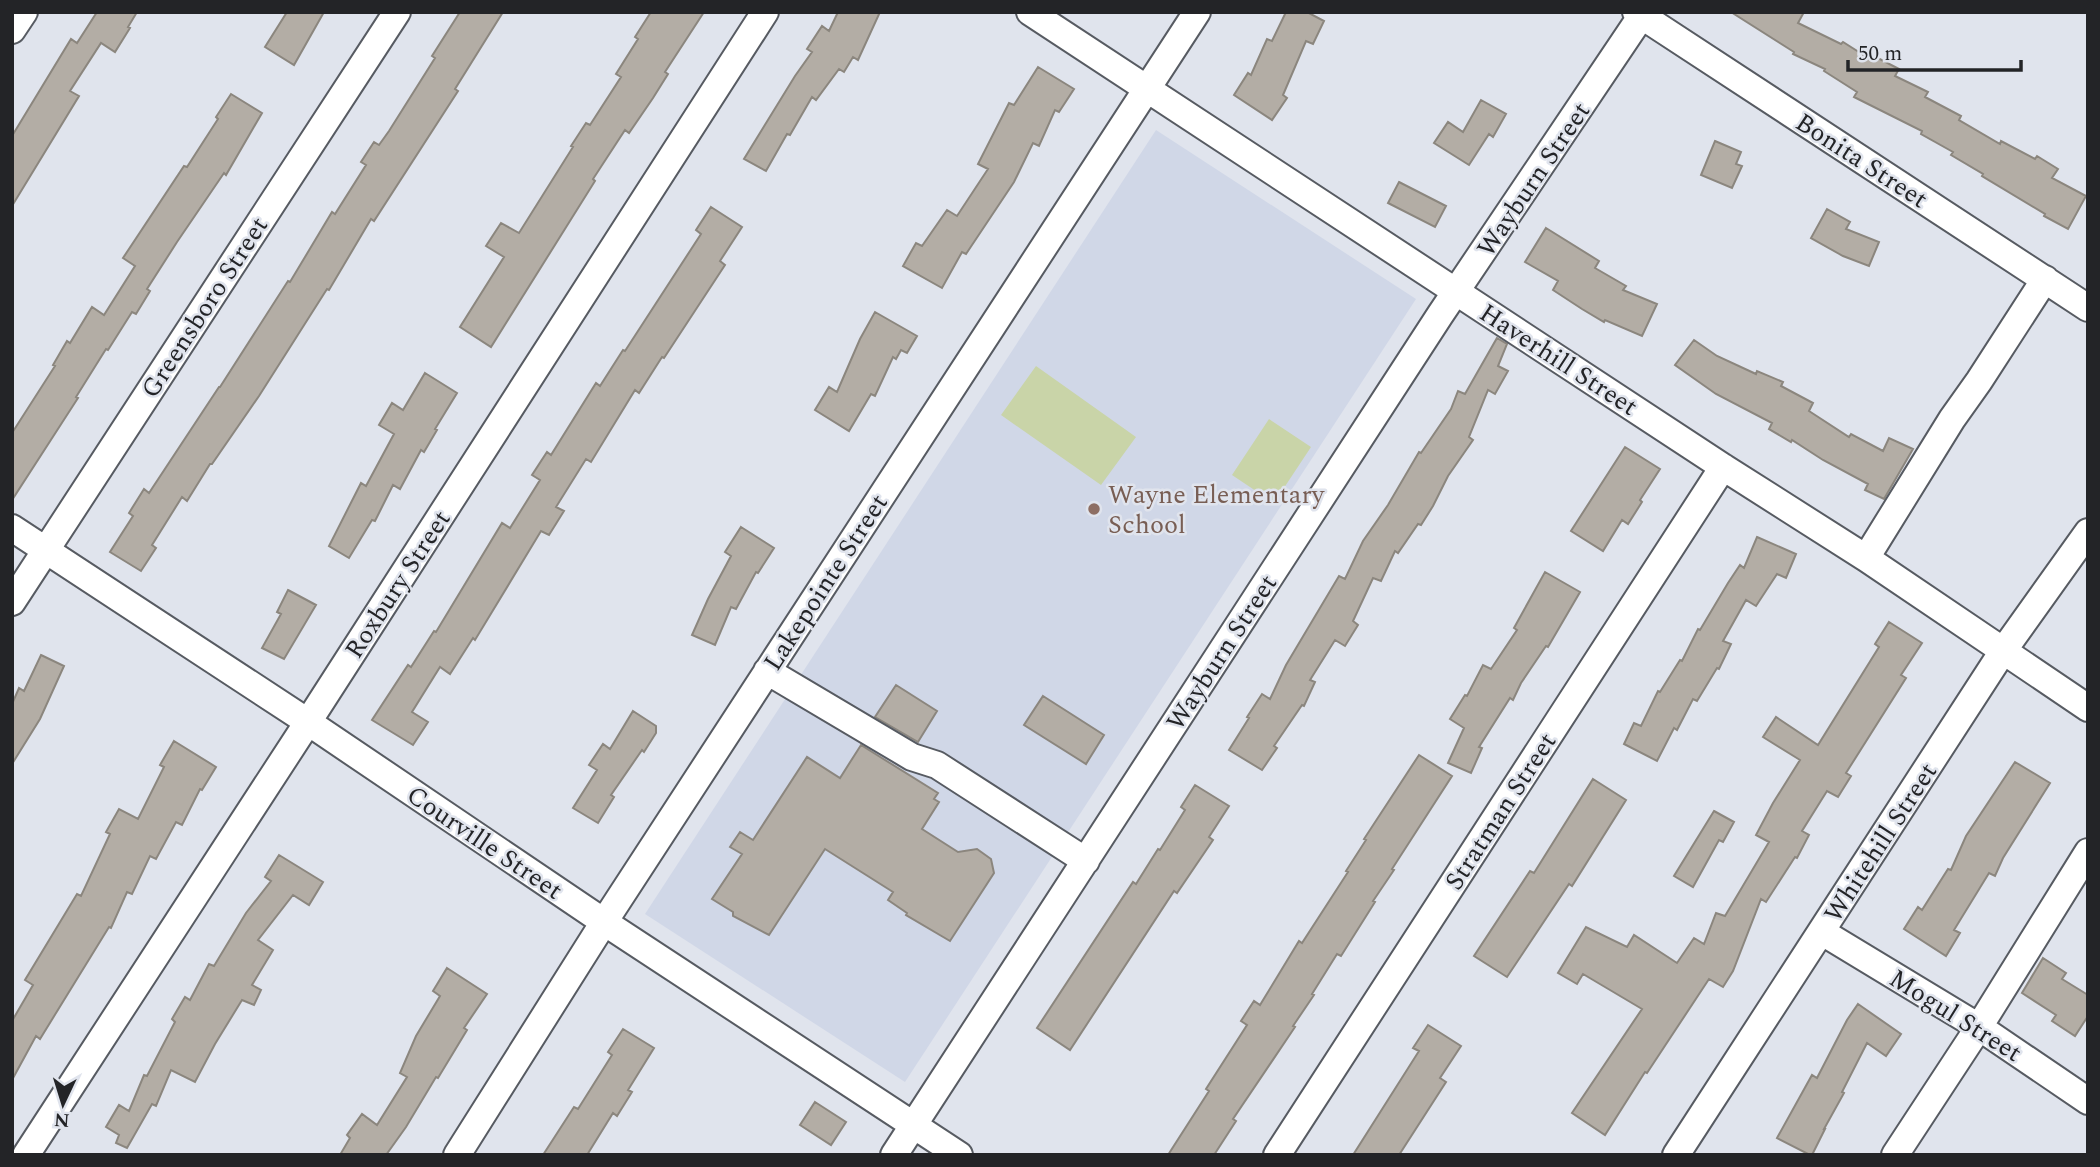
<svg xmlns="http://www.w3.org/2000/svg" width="2100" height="1167" font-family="Spectral,serif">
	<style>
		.built { fill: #d0d7e7 }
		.green { fill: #c9d4a8 }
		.building { fill: #b3ada5; stroke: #8b867e; stroke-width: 2 }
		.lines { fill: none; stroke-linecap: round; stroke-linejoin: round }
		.minor-casing { stroke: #575b62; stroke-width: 30 }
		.minor { stroke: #fff; stroke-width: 26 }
		.education-dot { fill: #8d6e63; stroke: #e0e4ed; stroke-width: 2.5 }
		.labels { text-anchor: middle; stroke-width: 5; stroke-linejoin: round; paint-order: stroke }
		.street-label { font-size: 26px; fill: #232427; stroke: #e0e4ed }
		.education-label { font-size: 26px; fill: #785e54; stroke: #e0e4ed; text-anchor: start }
	</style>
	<rect width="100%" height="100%" fill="#e0e4ed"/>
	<path class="built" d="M1156,130L1416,299L905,1082L645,914Z"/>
	<path class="green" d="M1036,366L1136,437L1101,485L1001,415Z
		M1269,419L1311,447L1274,503L1232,475Z"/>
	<path class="building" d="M97,12H137L128,27L130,28L115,52L101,43L70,91L79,96L12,206V136L71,39L77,43Z
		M287,12H324L294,65L265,47Z
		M460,12H503L455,89L458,91L374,221L371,219L329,290L327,289L259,396L212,464H210L187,501L182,497L152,545L156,548L141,571L110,552L133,516L129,513L144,489L149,493L219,387H220L288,281L290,282L332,212L335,214L366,165L361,162L374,142L379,145L389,131L435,58L432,56Z
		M651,12H704L665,72L668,74L653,98L629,133L625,130L593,179L595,181L491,347L460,327L504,257L486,246L501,223L519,233L573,147L571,146L586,123L590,125L621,77L616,74L638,39L635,37Z
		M838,12H880L858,60L853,57L844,72L839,69L816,100L812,97L790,135L787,134L766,171L744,159L795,76L812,52L807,49L822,26L829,31Z
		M1286,12H1307L1324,21L1313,44L1306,41L1283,95L1287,98L1272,120L1234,95L1248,73L1251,75L1267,39L1272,41Z
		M1731,12H1804L1798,23L1841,44L1843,42L1873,61L1876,57L1899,69L1895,76L1928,92L1925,97L1961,116L1959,120L2000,144L2001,141L2035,159L2037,156L2058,169L2052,178L2086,196L2068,229L2044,216L2045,214L1982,176L1983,174L1951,155L1953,152L1921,134L1922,131L1854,97L1857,92L1824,71L1825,69L1793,54L1794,52Z
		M1038,67L1074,89L1059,112L1055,110L1039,146L1033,143L1014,182L966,254L962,252L942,288L903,266L916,243L922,246L947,210L957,216L988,169L978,164L1009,103L1014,105Z
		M231,94L262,113L226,175L224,173L177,242L147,289L150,291L136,314L132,312L108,350L106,349L76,397L78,398L12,500V433L55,366L53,365L67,341L70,343L92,307L104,315L135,266L123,258L184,166L187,167L218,119L216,117Z
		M1481,100L1506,114L1493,137L1489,134L1469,165L1434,143L1448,122L1463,132Z
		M1715,141L1741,152L1736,164L1742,166L1732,188L1701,175Z
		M1399,182L1446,206L1435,227L1388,203Z
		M711,207L742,227L720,261L725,265L664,358L662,357L639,393L635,390L591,462L586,459L556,507L564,511L549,535L541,531L475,640L473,638L450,674L440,667L412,712L428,722L413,745L372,720L408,665L411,667L434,631L436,632L502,523L510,528L540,480L532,475L547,452L551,455L596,383L600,386L623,350L625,351L701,234L696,230Z
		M1827,209L1850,222L1846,229L1879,242L1869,266L1843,256L1811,238Z
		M1546,228L1599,261L1595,268L1626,286L1623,290L1657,304L1642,336L1605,320L1604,322L1582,309L1553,290L1558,281L1525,262Z
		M875,312L917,336L907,353L901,350L896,359L893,357L875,396L871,394L849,431L815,410L829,387L837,392L860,339Z
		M1497,338L1507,344L1498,366L1508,371L1495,394L1488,390L1469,437L1473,440L1448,476L1433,506L1421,525L1418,524L1398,553L1395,551L1381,581L1373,578L1353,621L1358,625L1345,646L1335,640L1310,680L1315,682L1304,706L1302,705L1274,746L1277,748L1262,770L1229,750L1249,718L1247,717L1262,694L1270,699L1286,665L1339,576L1345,579L1363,541L1388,505L1419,452L1421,453L1451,409L1458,391L1465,394Z
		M1694,340L1717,356L1756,374L1757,371L1783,382L1781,386L1813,403L1809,411L1849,437L1851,434L1883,451L1889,438L1913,449L1884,499L1865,490L1868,484L1823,460L1792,440L1791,442L1769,429L1772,423L1716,394L1675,365Z
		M425,373L457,393L435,429L437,430L424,452L421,450L400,489L393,485L375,521L372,520L349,558L329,546L361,483L366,486L394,434L379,425L392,403L403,410Z
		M1625,447L1660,469L1640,500L1642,502L1628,524L1622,520L1603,551L1571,531Z
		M741,527L774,548L758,573L756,572L736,609L731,607L715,645L692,635L708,599L731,556L725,552Z
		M1757,537L1796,554L1786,578L1777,574L1756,606L1746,600L1723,641L1731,644L1719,669L1717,668L1697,701L1693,699L1677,730L1674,728L1657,761L1624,744L1634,723L1641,726L1658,691L1660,692L1680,660L1682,661L1698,629L1700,630L1728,583L1740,565L1744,568Z
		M1545,572L1580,592L1548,647L1546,646L1521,683L1513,700L1510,698L1479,747L1482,748L1471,773L1448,763L1464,728L1450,719L1465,695L1467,696L1483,665L1491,669L1517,630L1514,628Z
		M288,590L316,605L284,659L262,648L281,614L277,612Z
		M1889,622L1922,643L1901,675L1906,678L1846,773L1851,776L1838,797L1827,791L1802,831L1809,835L1797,858L1795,857L1766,902L1761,899L1733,971L1723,987L1709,979L1647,1073L1645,1072L1605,1135L1572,1113L1642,1009L1583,974L1577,984L1558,973L1586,927L1627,947L1634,935L1677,963L1694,938L1704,944L1716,913L1725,916L1769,842L1756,835L1773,803L1800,760L1763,737L1776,717L1818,745L1879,647L1875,644Z
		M41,655L64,666L40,719L12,764V704L19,688L24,691Z
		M896,685L937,711L918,742L875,717Z
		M1043,696L1104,735L1086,764L1024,725Z
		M633,711L656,726V733L644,752L642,750L611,795L614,797L598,823L573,808L597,770L589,765L603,744L610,749Z
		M174,741L216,767L202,790L200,789L182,825L176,822L156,859L150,856L132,894L127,892L111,928L109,927L40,1039L36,1036L12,1080V1021L33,985L25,980L77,894L81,896L110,834L106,832L119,809L138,819L164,767L160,765Z
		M861,745L938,793L934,799L939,802L922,829L958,852L977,849L991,859L994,873L950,941L906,915L907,913L888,900L893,892L825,849L769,935L733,916V912L712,899L742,854L730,847L740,832L753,840L807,757L840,778Z
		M1419,755L1452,776L1392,869L1394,870L1373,901L1375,902L1341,956L1337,954L1312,994L1314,995L1293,1026L1295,1027L1233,1119L1236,1121L1214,1155H1168L1209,1091L1206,1089L1247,1025L1241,1021L1254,1001L1260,1005L1299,941L1302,943L1348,872L1346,871L1366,840L1364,839Z
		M2015,762L2050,783L2003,858L1995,876L1989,873L1954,930L1960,933L1946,956L1904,929L1918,907L1922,910L1948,869L1951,870L1966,836Z
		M1593,779L1626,800L1572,886L1569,884L1507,977L1474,956L1530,871L1534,873Z
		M1195,785L1229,806L1209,837L1213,840L1177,893L1174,891L1070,1050L1037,1028L1133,882L1136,884L1158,849L1160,850L1185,810L1181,807Z
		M1714,811L1734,822L1723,842L1719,840L1693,887L1674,876Z
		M279,855L323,882L309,905L293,895L258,940L273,950L252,985L261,990L254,1005L242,1000L215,1044L195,1082L171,1070L156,1106L152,1104L127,1148L116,1143L119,1135L106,1127L119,1105L129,1111L144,1075L147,1076L175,1022L172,1019L185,997L190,1000L209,964L214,966L246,913L271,881L265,877Z
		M2043,958L2066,973L2062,979L2088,995V1016L2075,1036L2052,1021L2056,1015L2022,993Z
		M447,968L487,994L464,1028L467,1030L438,1078L436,1077L406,1127L386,1155H340L350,1138L347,1135L362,1114L377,1125L407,1077L400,1073L416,1036L440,996L433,991Z
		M1858,1004L1901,1034L1886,1056L1867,1043L1842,1092L1844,1093L1824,1129H1825L1812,1155H1810L1777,1138L1812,1075L1817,1078L1847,1020Z
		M1428,1025L1461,1046L1440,1078L1446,1082L1399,1155H1353L1419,1051L1413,1048Z
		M623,1029L654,1048L628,1090L632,1092L617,1116L613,1113L587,1155H543L574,1107L578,1109L612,1055L608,1052Z
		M815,1102L846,1122L831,1145L800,1125Z"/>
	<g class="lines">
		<defs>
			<path id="minor" d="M1030,12L1723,467L1866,558L2088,708
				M1636,12L2088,308
				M12,30L24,12
				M12,528L308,722L604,922L959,1155
				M1866,558L1952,419L1979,381L2045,279
				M12,602L397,12
				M767,671L912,757L937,765L1086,861
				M1822,932L1979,1027L2088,1101
				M26,1155L308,722L765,12
				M457,1155L604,922L1197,12
				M894,1155L1440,315L1644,12
				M1277,1155L1723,467
				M1676,1155L2003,651L2088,532
				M1895,1155L1979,1027L2088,852"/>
		</defs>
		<use href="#minor" class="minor-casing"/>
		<use href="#minor" class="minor"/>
	</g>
	<circle class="education-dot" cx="1094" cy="509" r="7"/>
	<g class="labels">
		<g class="street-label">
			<text transform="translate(1862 160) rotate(33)" y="9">Bonita Street</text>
			<text transform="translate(1533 179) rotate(-56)" y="9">Wayburn Street</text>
			<text transform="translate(204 307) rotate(-57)" y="9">Greensboro Street</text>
			<text transform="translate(1559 359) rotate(33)" y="9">Haverhill Street</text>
			<text transform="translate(825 582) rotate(-57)" y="9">Lakepointe Street</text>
			<text transform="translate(397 584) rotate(-57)" y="9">Roxbury Street</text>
			<text transform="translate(1221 652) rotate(-57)" y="9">Wayburn Street</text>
			<text transform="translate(1500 811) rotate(-57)" y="9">Stratman Street</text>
			<text transform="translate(485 842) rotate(34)" y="9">Courville Street</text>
			<text transform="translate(1880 842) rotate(-57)" y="9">Whitehill Street</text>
			<text transform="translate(1956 1015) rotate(32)" y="9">Mogul Street</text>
		</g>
		<g class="education-label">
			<text x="1108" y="503">Wayne Elementary<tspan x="1108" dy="30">School</tspan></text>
		</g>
	</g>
	<rect width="2100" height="1167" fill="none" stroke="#232427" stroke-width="28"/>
	<g transform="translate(63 1104) rotate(184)" stroke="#e0e4ed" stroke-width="5" paint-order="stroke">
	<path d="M0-5L12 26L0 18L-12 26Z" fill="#232427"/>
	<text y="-10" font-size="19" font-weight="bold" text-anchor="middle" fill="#232427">N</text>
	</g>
	<path d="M1848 60v10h173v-10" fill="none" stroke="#232427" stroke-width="3.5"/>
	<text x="1858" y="60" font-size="21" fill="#232427" stroke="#e0e4ed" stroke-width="5" paint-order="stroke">50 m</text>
</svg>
